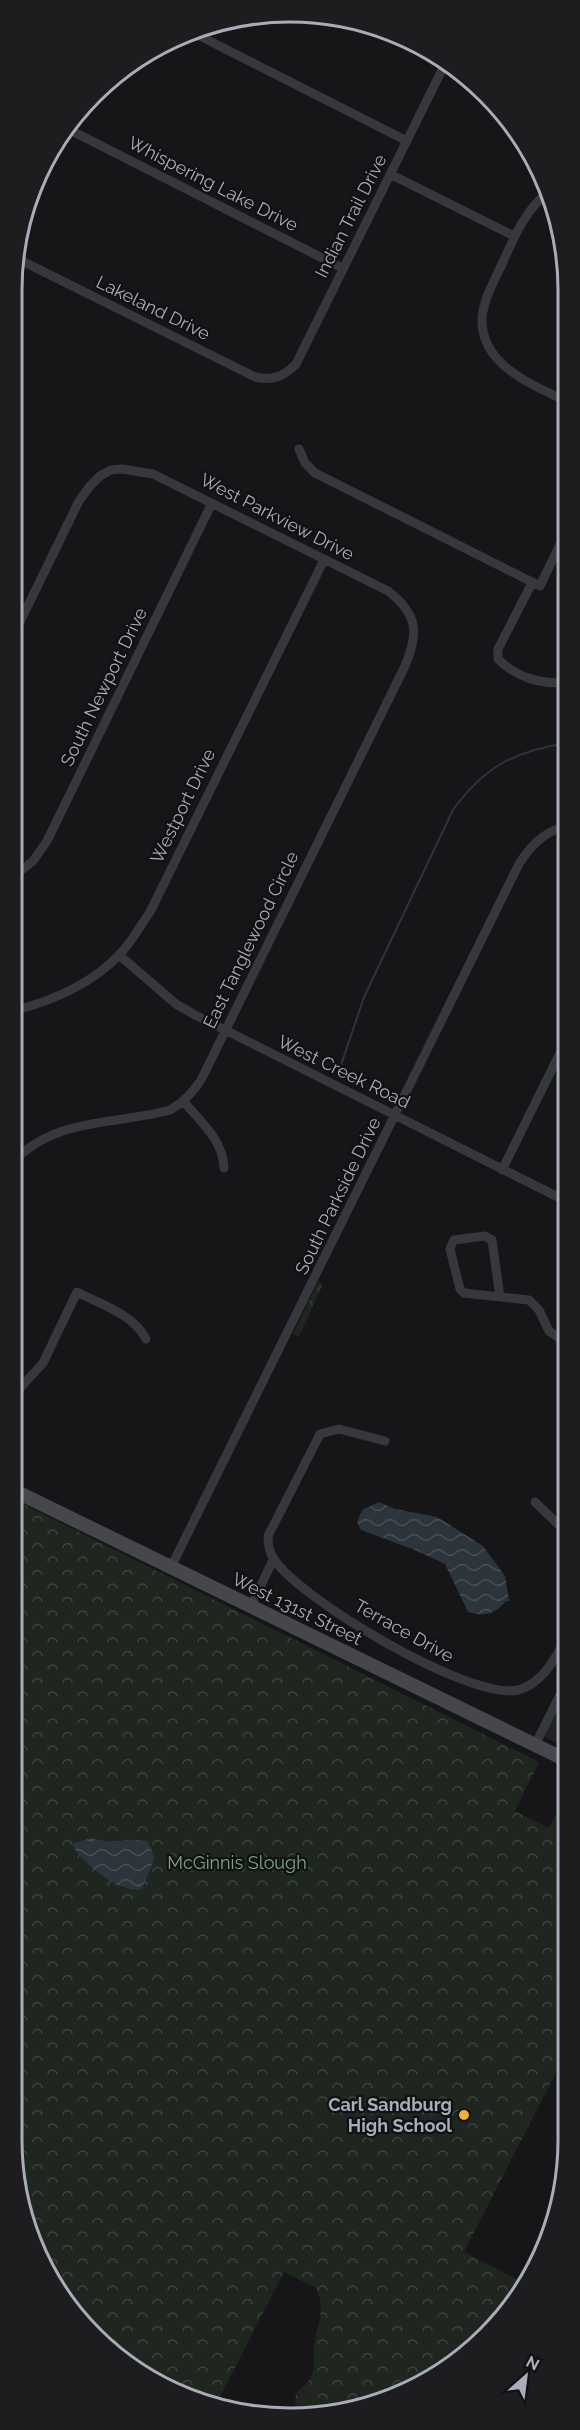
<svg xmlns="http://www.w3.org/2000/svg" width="580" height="2430" font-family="Raleway,sans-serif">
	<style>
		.built { fill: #222225 }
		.park { fill: url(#park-crowns) }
		.water { fill: url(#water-waves) }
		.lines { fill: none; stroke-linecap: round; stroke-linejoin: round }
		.stream { stroke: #2c353c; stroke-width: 2 }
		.street { stroke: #37383d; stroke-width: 9 }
		.secondary { stroke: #45474d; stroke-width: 14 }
		.poi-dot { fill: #f2b134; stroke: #111113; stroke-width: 2 }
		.labels { text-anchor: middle; stroke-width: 4.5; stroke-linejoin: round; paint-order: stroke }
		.street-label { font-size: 18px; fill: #a8adb8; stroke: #111113 }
		.park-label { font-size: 18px; fill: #7fa381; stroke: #111113 }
		.poi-label { font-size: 18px; font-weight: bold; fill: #a8adb8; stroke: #111113; text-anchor: end }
		.rim { fill: none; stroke: #a8adb8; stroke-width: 3 }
	</style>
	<defs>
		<pattern id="park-crowns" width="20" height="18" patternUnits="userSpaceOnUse" patternTransform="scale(1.5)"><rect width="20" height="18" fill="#1e261f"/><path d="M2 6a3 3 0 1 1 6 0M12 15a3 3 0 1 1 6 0" fill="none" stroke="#3c433d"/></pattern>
		<pattern id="water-waves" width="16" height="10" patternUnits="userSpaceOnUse" patternTransform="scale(1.5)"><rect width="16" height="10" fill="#2c353c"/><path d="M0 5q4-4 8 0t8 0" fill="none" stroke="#485056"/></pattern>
	</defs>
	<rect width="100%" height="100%" fill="#161618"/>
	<path class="built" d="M566,1691V1748L543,1736Z"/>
	<path class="park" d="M318,1282L323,1284L299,1337L293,1334Z
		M13,1499L539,1762L515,1811L549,1828L566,1795V2053L464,2252L526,2284L460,2360L379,2403L300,2414C287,2387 305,2393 312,2374C316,2365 313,2356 314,2346C316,2325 328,2308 315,2287L284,2272L217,2403L167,2389L81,2324L33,2246L12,2140Z"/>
	<path class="water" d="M379,1502L395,1509L437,1517L483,1546L505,1576L509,1601H506C495,1614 485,1617 468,1612L445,1564L415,1550L361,1530L357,1522L362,1510Z
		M91,1838C110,1845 128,1838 147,1841L155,1857L142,1889C119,1894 82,1863 72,1844Z"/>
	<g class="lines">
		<path class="stream" d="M340,1068L364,997L453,810C484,767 513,752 566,743"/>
		<path class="street" d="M194,33L407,141
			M68,129L342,268
			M390,174L514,236
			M547,193C525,211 514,237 503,262C495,279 483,300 482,319C481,365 531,384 566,401
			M14,257L255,377C272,381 283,377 296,364L445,64
			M299,449L305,463L315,473L540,586L566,532
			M532,583L498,649V659C516,677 541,685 566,682
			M14,876L33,861L47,841L212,503
			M119,955L176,1004L195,1015L566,1201
			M13,1011C52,1001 92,984 120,954C132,942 140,926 150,912L324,560
			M184,1102C201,1122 223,1140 224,1168
			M13,1162C55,1117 116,1125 170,1110C184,1102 192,1093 201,1080L405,666C419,633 418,614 388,591L153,474L122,469L111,470L100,476L90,486L79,501L14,634
			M502,1170L566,1041
			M500,1297L492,1240L485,1236L454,1240L450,1249L460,1289L464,1293L529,1300L539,1310L549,1331L566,1343
			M13,1401L20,1388L43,1363L77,1292C102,1305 133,1314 146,1339
			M385,1441L339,1429L320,1434L268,1536C268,1543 269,1551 273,1558C299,1599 470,1701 518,1690C542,1684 556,1658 566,1637
			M535,1502L566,1532
			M171,1567L519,864C531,845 544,832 566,826
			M251,1606L274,1558
			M535,1745L566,1683"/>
		<path class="secondary" d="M13,1490L566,1760"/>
	</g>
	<circle class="poi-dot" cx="464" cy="2115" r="6"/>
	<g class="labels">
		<g class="street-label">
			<text transform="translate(213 184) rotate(27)" y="6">Whispering Lake Drive</text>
			<text transform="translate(351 216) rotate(-63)" y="6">Indian Trail Drive</text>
			<text transform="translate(153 308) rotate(26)" y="6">Lakeland Drive</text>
			<text transform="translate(277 517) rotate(27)" y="6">West Parkview Drive</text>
			<text transform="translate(104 687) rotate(-64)" y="6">South Newport Drive</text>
			<text transform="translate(183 806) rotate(-64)" y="6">Westport Drive</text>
			<text transform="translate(251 940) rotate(-64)" y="6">East Tanglewood Circle</text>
			<text transform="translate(344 1072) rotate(26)" y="6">West Creek Road</text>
			<text transform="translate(338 1196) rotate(-64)" y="6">South Parkside Drive</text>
			<text transform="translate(297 1609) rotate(26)" y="6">West 131st Street</text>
			<text transform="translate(404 1631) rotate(29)" y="6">Terrace Drive</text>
		</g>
		<g class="park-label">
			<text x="237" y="1869">McGinnis Slough</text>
		</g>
		<g class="poi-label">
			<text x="452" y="2111">Carl Sandburg<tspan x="452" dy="21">High School</tspan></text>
		</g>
	</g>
	<path d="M0 0H580V2430H0ZM290 22H290A268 268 0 0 1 558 290V2140A268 268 0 0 1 290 2408H290A268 268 0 0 1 22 2140V290A268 268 0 0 1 290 22Z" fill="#1d1d20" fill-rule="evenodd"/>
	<path class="rim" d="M290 22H290A268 268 0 0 1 558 290V2140A268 268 0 0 1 290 2408H290A268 268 0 0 1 22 2140V290A268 268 0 0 1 290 22Z"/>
	<g transform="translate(526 2376) rotate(28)" stroke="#111113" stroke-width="4.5" paint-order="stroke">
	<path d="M0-4.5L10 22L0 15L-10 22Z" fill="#a8adb8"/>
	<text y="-9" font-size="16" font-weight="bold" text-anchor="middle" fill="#a8adb8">N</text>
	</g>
</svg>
